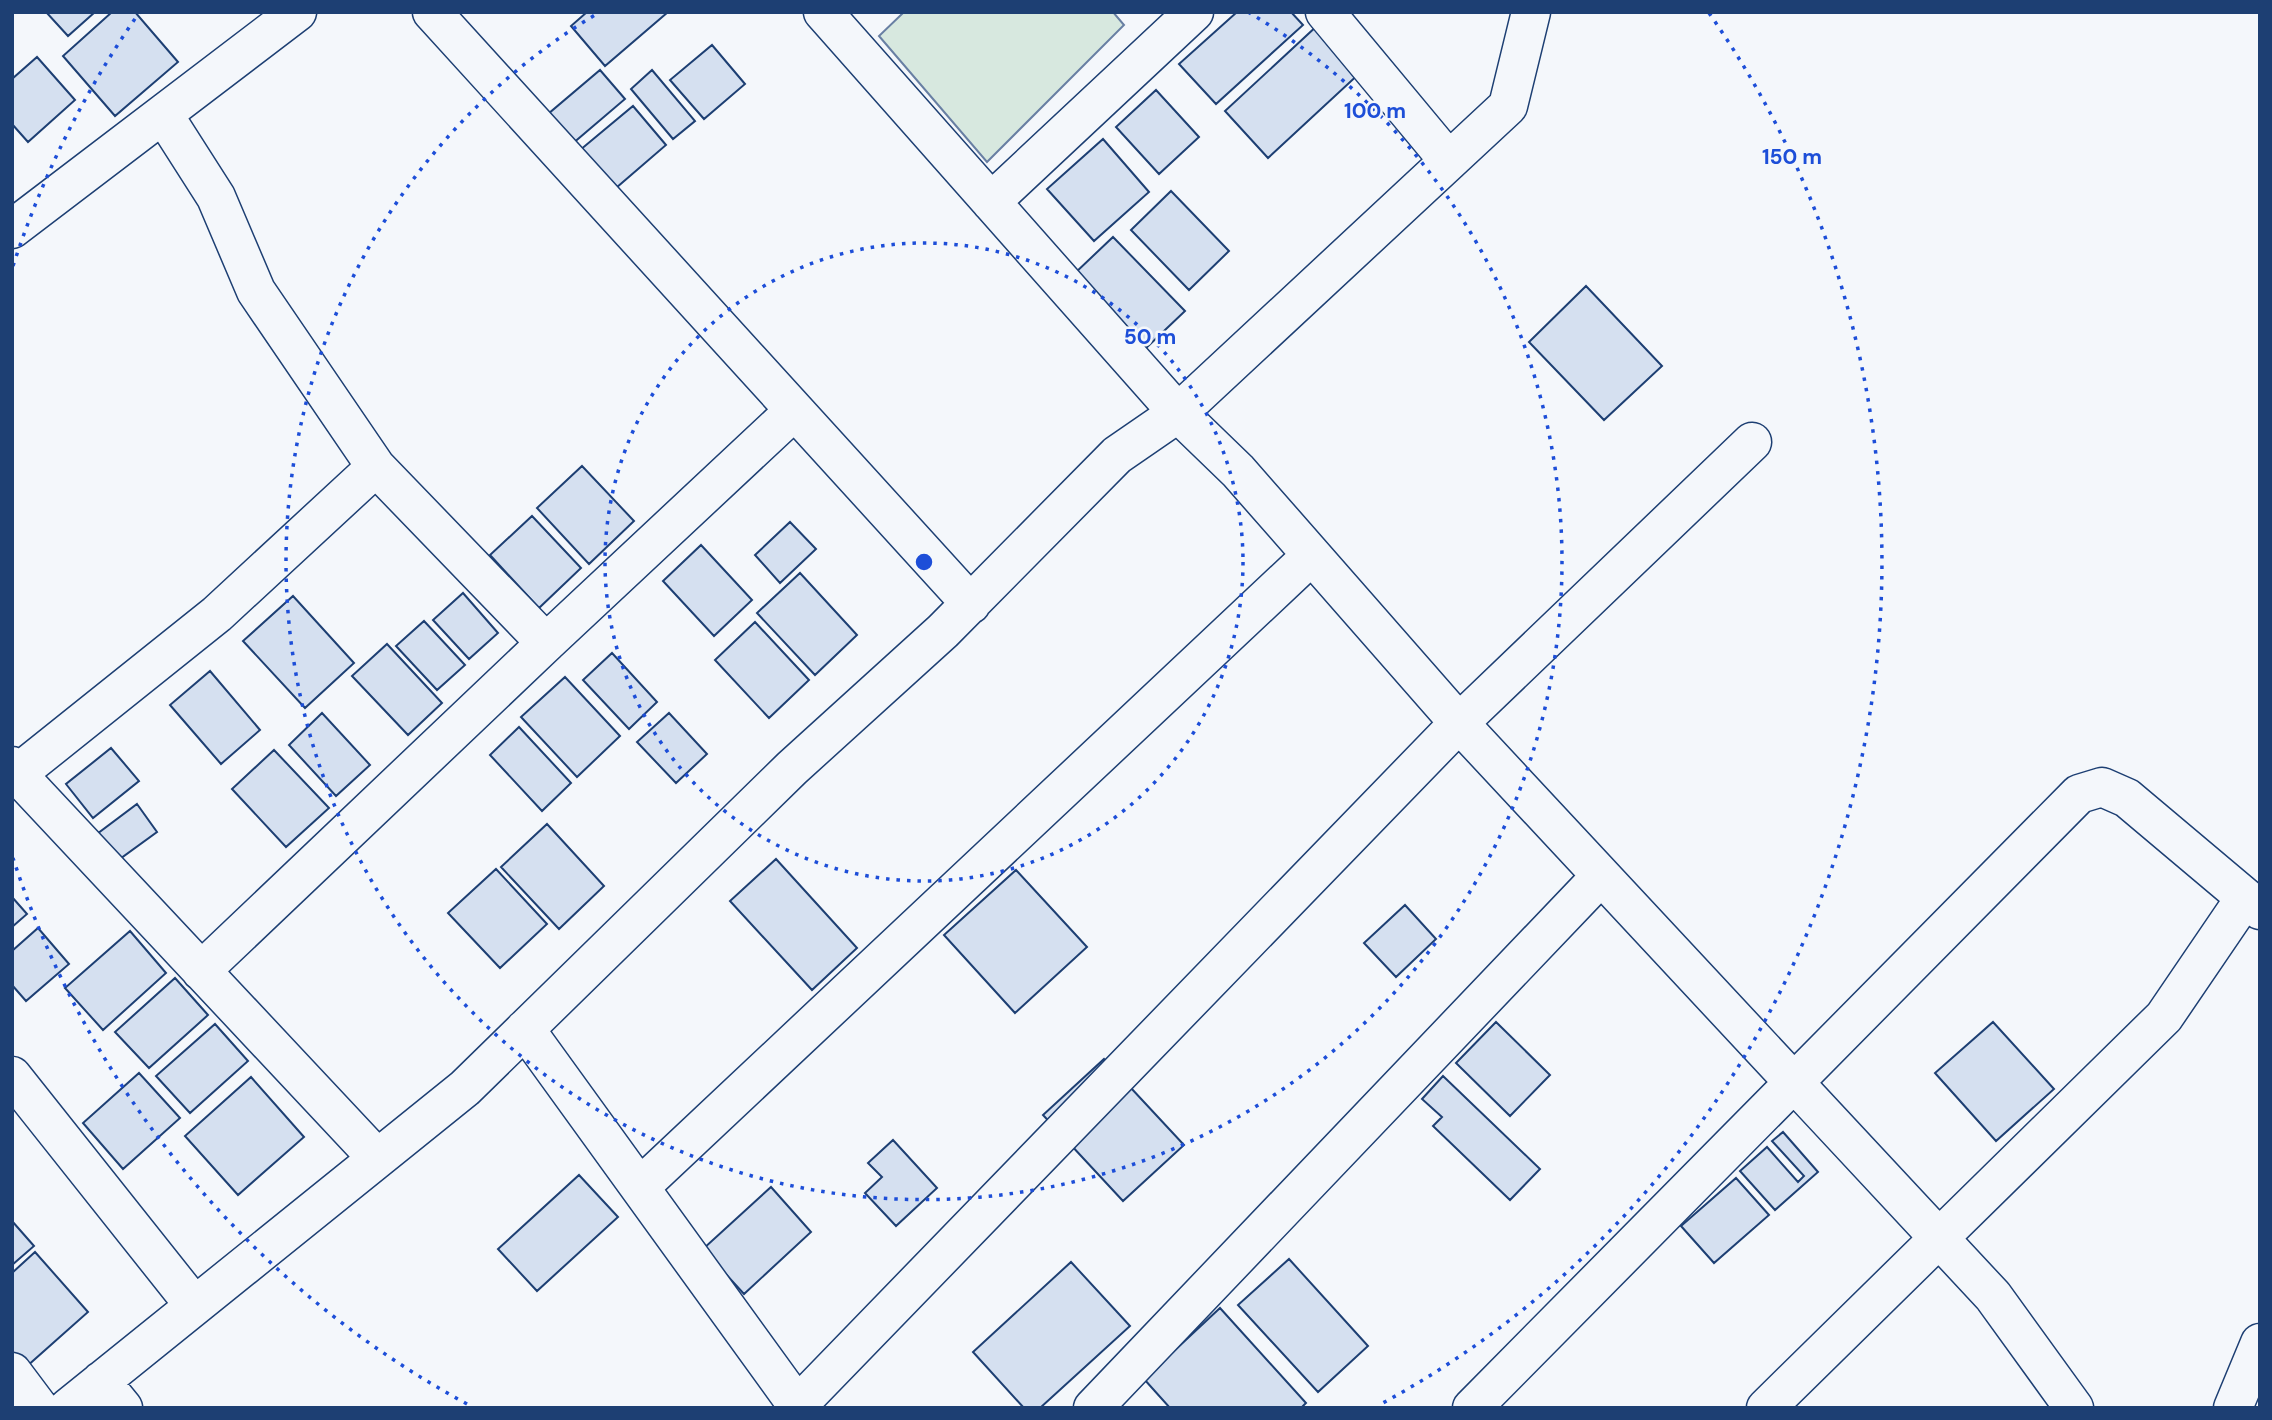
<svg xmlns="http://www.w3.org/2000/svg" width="2272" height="1420" font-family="'DM Sans',sans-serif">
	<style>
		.green { fill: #d7e8df; stroke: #687fa3; stroke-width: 2 }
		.building { fill: #d5e0f0; stroke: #1d3f73; stroke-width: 2 }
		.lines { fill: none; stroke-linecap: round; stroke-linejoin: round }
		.street-casing { stroke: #1d3f73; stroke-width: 41 }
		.street { stroke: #f4f7fb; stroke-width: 38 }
		.ring { fill: none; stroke: #1d4ed8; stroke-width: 3.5; stroke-dasharray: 3.5 7 }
		.centre { fill: #1d4ed8; stroke: #f4f7fb; stroke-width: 3.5 }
		.ring-label { font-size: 21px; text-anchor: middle; font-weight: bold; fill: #1d4ed8; stroke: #f4f7fb; stroke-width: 5; stroke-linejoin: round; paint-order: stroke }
	</style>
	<rect width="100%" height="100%" fill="#f4f7fb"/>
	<path class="green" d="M904,12H1113L1124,25L987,162L879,36Z"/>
	<path class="building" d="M46,12H95L68,36Z
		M112,12H135L178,62L115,116L63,56Z
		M587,12H668L605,66L571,26Z
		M1237,12H1291L1303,25L1216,104L1179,64Z
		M1319,24L1362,71L1268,158L1225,111Z
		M712,45L745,84L704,119L670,80Z
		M37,57L75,100L28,142L12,124V79Z
		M600,70L625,99L565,150L541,120Z
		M652,70L695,121L673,139L631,89Z
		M1156,90L1199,137L1159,174L1116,127Z
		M633,106L666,145L602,200L568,160Z
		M1103,139L1149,192L1094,241L1047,189Z
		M1171,191L1229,251L1189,290L1131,230Z
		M1113,237L1185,311L1145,349L1074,274Z
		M1586,286L1662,366L1604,420L1529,342Z
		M582,466L634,521L589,564L537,508Z
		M532,516L581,568L539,608L490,555Z
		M790,522L816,549L780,583L755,555Z
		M701,545L752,600L714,636L663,581Z
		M800,573L857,635L815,675L757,613Z
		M463,593L498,633L469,659L433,620Z
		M293,596L354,663L305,708L243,641Z
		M424,621L465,665L437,690L396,646Z
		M755,622L809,680L769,718L715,660Z
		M387,644L442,703L408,735L352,676Z
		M612,653L657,702L629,729L583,680Z
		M210,671L260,730L221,764L170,705Z
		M565,677L620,736L577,777L521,717Z
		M322,713L370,765L336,796L289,745Z
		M669,713L707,754L676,783L637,742Z
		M519,727L571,783L542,811L490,755Z
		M111,748L139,781L93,818L66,784Z
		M274,750L329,808L286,847L232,789Z
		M137,804L157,832L117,861L97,834Z
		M547,824L604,886L559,929L501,867Z
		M776,859L857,948L812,990L730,901Z
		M496,869L547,924L500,968L448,913Z
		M1016,870L1087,947L1015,1013L944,935Z
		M12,897L27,914L12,927Z
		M1405,905L1436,939L1396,977L1364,943Z
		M38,928L69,964L26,1001L12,985V951Z
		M130,931L166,973L103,1030L65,988Z
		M175,978L208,1015L149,1068L115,1032Z
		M1496,1022L1550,1075L1510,1116L1456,1063Z
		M1993,1022L2054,1089L1996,1141L1935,1073Z
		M215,1024L248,1061L190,1113L156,1076Z
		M1104,1059L1184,1145L1123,1201L1043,1115Z
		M139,1073L180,1118L123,1169L83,1123Z
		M1443,1076L1540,1169L1510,1200L1433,1126L1442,1117L1422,1099Z
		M251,1077L304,1137L238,1195L185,1136Z
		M1783,1132L1818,1172L1775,1210L1740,1171L1767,1147L1798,1182L1804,1176L1772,1141Z
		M893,1140L937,1188L896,1226L865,1193L882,1177L868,1163Z
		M579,1175L618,1217L537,1291L498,1249Z
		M1736,1178L1769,1215L1714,1263L1681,1226Z
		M771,1187L811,1232L744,1294L703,1249Z
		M12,1221L34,1246L12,1265Z
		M35,1252L88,1312L26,1367L12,1351V1273Z
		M1289,1259L1368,1346L1318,1392L1238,1305Z
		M1071,1262L1130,1326L1040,1408H1024L973,1352Z
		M1220,1308L1306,1403L1301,1408H1170L1144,1379Z"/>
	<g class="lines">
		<defs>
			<path id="street" d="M432,12L971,604
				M823,12L1178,413L1508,106L1531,12
				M1325,12L1449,161
				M163,114L216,197L256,291L376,467L546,643
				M991,202L1194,12
				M12,229L297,12
				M12,766L17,774L377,1158
				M17,774L217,614L376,467
				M201,971L546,643L794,411
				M525,1029L797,1405
				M12,1076L194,1305
				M640,1187L1311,556
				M12,1372L39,1408
				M101,1381L123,1408
				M68,1408L465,1088L792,768L943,631L1117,455L1178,413L1238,471L1459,723L1993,1296L2074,1408
				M795,1408L1459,723L1752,442
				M1093,1408L1601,876
				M1472,1408L2079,794L2102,787L2127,798L2260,910
				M1766,1408L2164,1017L2245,898
				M2233,1408L2260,1343"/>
		</defs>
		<use href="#street" class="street-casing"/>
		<use href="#street" class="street"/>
	</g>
	<g class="ring">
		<circle cx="924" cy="562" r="319"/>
		<path d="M1248 12A638 638 0 1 1 600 12"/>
		<path d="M467 1404A958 958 0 0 1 13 858M13 266A958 958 0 0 1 139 13M1709 13A958 958 0 0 1 1381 1404"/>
	</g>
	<circle cx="924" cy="562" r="10" class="centre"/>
	<g class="ring-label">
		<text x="1375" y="118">100 m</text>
		<text x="1792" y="164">150 m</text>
		<text x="1150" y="344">50 m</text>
	</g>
	<rect width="2272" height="1420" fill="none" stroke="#1d3f73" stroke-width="28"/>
</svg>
